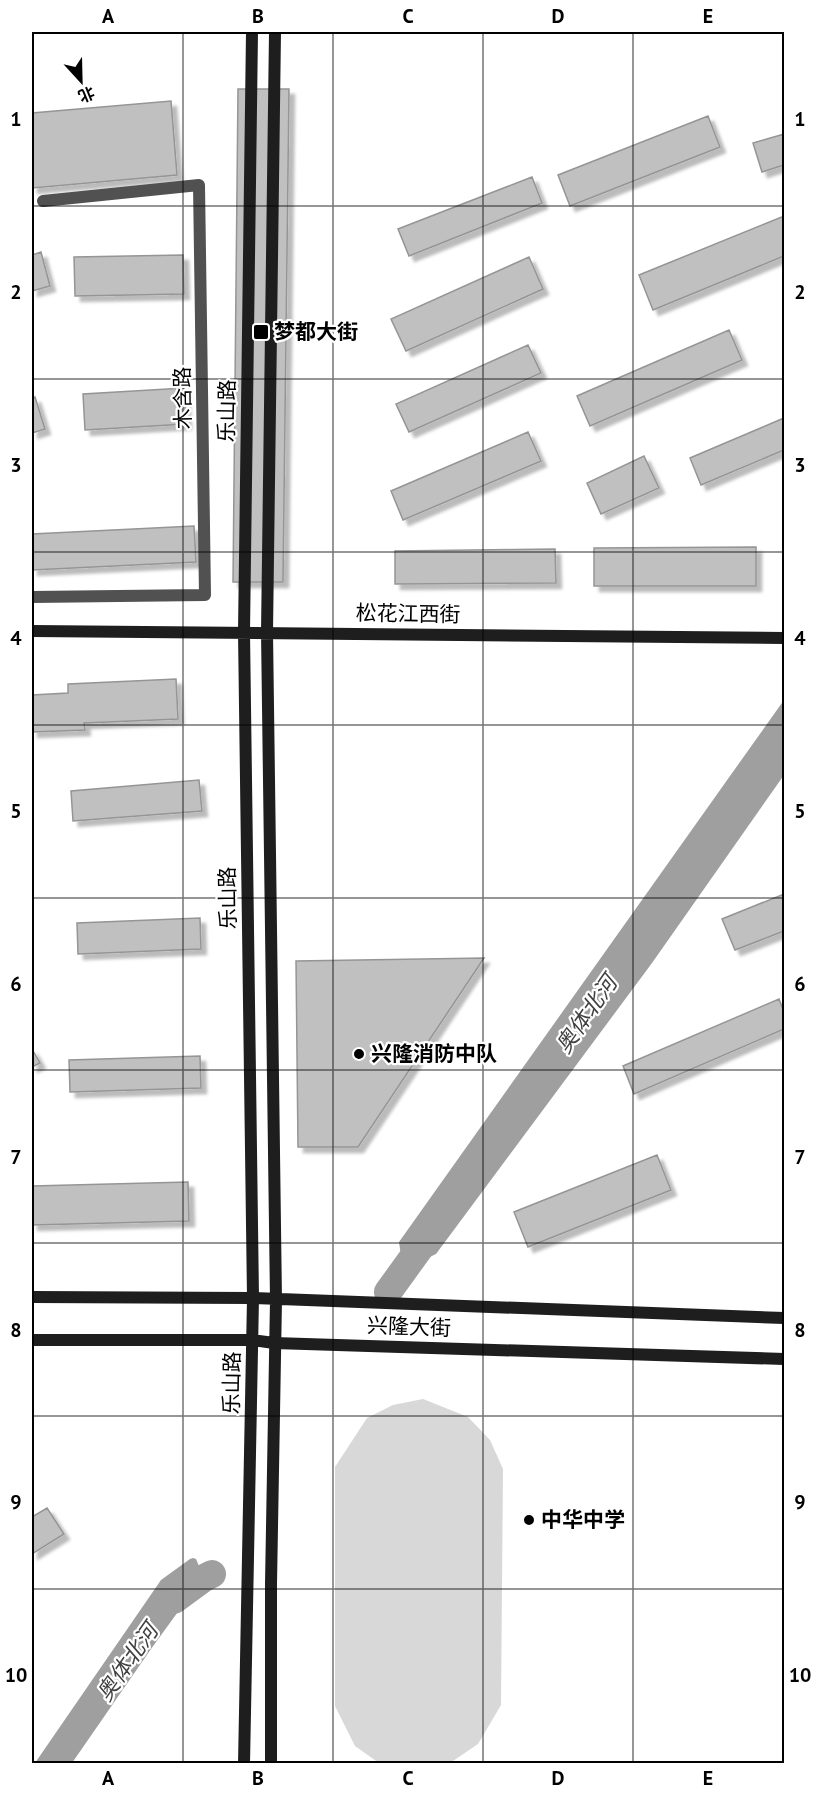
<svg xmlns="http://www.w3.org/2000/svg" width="816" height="1795" font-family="'PT Sans','Noto Sans SC',sans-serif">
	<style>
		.green { fill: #d8d8d8 }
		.water { fill: #9f9f9f }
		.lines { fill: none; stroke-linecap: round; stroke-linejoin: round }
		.river { stroke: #9f9f9f; stroke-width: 28 }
		.building { fill: #c0c0c0; stroke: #959595; stroke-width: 1.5; filter: url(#shadow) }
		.street { stroke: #515151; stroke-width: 12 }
		.secondary { stroke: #1e1e1e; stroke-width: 12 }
		.grid { fill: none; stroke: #000; stroke-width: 1.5; stroke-opacity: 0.55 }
		.poi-dot { fill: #000; stroke: #fff; stroke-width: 2 }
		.labels { text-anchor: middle; stroke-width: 4.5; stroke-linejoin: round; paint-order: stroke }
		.poi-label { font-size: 21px; font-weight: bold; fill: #000; stroke: #fff; text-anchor: start }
		.street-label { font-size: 21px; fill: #000; stroke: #fff }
		.water-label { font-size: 22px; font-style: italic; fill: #404040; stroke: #fff }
		.neatline { fill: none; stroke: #000; stroke-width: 2 }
		.grid-label { font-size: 20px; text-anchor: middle; font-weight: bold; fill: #000 }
	</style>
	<defs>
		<filter id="shadow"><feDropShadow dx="5.5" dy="5.5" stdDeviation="1.5" flood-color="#0004"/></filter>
	</defs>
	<rect width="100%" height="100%" fill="#fff"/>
	<path class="green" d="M423,1399L468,1417L490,1440L503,1469L501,1705L478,1744L450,1763H379L355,1746L335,1706V1467L367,1418L393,1405Z"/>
	<path class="water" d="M784,700V775L652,963L436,1254L403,1270L399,1242Z
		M193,1558L196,1559L204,1578L197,1596L180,1609L151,1649L72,1763H35L161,1580L190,1559Z"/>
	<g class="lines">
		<path class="river" d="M388,1292L427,1238
			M174,1600L204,1578L212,1574"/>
	</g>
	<path class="building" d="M238,89H289L283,582H233Z
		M171,101L177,175L32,188V113Z
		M708,116L720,147L570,206L558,175Z
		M784,134V165L762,172L753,143Z
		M532,177L542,203L409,256L398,229Z
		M784,216V256L653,310L639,275Z
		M41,252L50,286L32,291V255Z
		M183,255L184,294L75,296L74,257Z
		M529,257L543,289L406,351L391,319Z
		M729,330L742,360L590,426L577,396Z
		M528,345L541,373L409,432L396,404Z
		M184,388L186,424L85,430L83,394Z
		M35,397L45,429L32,433V399Z
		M784,418V450L701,485L690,458Z
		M528,432L541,461L403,520L391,491Z
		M644,456L659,488L601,514L587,483Z
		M194,526L196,562L32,570V534Z
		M756,547V586H594V548Z
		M555,549L556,583L395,584V551Z
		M176,679L178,719L84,723L85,730L32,732V695L68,693V684Z
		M199,780L202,811L73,821L71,791Z
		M784,894V931L735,950L722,919Z
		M200,918L201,949L78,954L77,923Z
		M484,958L358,1147H298L296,961Z
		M779,999L784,1012V1029L634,1094L623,1066Z
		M32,1049L40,1063L32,1067Z
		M200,1056L201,1088L70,1092L69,1060Z
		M657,1155L671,1190L528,1247L514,1212Z
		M188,1182L189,1221L32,1225V1186Z
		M47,1508L64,1534L32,1554V1517Z"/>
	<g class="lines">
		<path class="street" d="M32,597L205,595L199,185L43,201"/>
		<path class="secondary" d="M32,631L784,638
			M32,1297L253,1298L784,1318
			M32,1340H252L274,1343L784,1359
			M244,1764L253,1298L244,632L252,32
			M271,1764V1584L276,1300L267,632L275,32"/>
	</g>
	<path class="grid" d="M183,32V1764M333,32V1764M483,32V1764M633,32V1764M32,206H784M32,379H784M32,552H784M32,725H784M32,898H784M32,1070H784M32,1243H784M32,1416H784M32,1589H784"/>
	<g class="poi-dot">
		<rect x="253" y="324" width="16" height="16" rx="3"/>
		<circle cx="359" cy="1054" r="6"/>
		<circle cx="529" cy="1520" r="6"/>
	</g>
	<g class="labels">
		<g class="poi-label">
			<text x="274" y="339">梦都大街</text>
			<text x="371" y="1061">兴隆消防中队</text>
			<text x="541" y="1527">中华中学</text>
		</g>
		<g class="street-label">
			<text transform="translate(183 398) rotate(-91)" y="7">木含路</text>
			<text transform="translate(227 411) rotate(-89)" y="7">乐山路</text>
			<text transform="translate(408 614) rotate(1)" y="7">松花江西街</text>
			<text transform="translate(228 898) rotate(-91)" y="7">乐山路</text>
			<text transform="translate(409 1327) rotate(2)" y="7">兴隆大街</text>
			<text transform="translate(232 1383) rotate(-89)" y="7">乐山路</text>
		</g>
		<g class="water-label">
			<text transform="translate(586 1014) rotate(-55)" y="8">奥体北河</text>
			<text transform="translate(127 1662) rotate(-55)" y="8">奥体北河</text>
		</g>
	</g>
	<rect width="816" height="1795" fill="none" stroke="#ffffff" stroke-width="66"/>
	<g transform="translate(81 81) rotate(158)" stroke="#ffffff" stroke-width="4.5" paint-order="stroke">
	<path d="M0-4.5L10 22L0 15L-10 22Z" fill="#000000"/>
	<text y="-9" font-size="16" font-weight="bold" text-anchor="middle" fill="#000000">北</text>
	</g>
	<rect x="33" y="33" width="750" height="1729" class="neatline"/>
	<g class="grid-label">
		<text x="108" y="23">A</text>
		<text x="258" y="23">B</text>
		<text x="408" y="23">C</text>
		<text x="558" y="23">D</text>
		<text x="708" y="23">E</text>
		<text x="16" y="126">1</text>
		<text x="800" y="126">1</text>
		<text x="16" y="299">2</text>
		<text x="800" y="299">2</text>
		<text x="16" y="472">3</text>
		<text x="800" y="472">3</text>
		<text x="16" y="645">4</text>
		<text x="800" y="645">4</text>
		<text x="16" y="818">5</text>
		<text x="800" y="818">5</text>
		<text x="16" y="991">6</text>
		<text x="800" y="991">6</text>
		<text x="16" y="1164">7</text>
		<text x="800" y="1164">7</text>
		<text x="16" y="1337">8</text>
		<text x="800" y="1337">8</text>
		<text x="16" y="1509">9</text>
		<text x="800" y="1509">9</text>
		<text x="16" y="1682">10</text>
		<text x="800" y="1682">10</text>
		<text x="108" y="1785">A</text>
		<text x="258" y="1785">B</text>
		<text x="408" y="1785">C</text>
		<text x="558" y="1785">D</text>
		<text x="708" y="1785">E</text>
	</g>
</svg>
